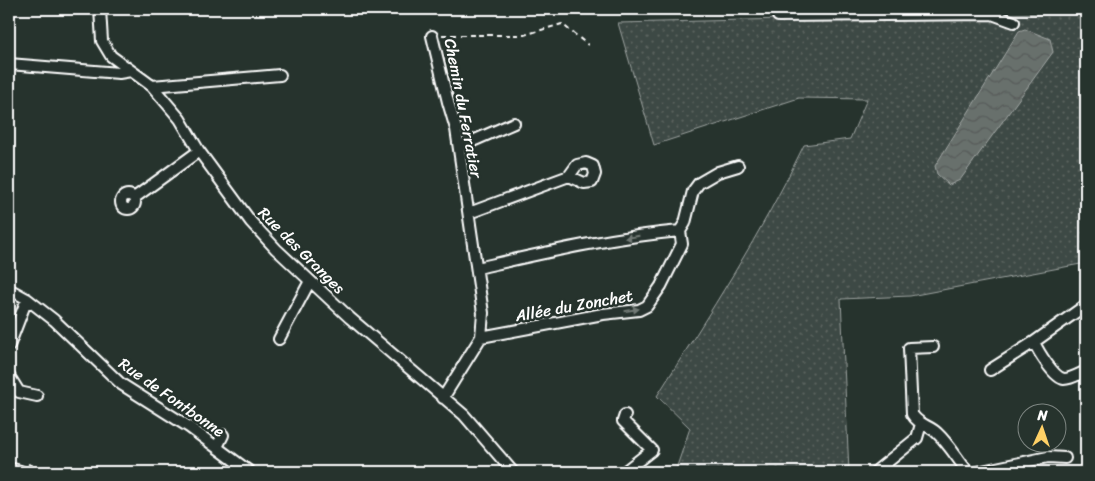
<svg xmlns="http://www.w3.org/2000/svg" width="1095" height="481" font-family="Sriracha,sans-serif">
	<style>
		.grass { fill: url(#grass-dots); stroke: #9ea4a2 }
		.water { fill: url(#water-waves); stroke: #a4a9a7 }
		.lines { fill: none; stroke-linecap: round; stroke-linejoin: round }
		.minor-casing { stroke: #fff; stroke-width: 14 }
		.major-casing { stroke: #fff; stroke-width: 16 }
		.path { stroke: #fff; stroke-width: 2; stroke-dasharray: 5 4; stroke-linecap: butt }
		.minor { stroke: #26332d; stroke-width: 10 }
		.major { stroke: #26332d; stroke-width: 12 }
		.oneway { fill: #727a76 }
		.labels { text-anchor: middle; stroke-width: 5; stroke-linejoin: round; paint-order: stroke }
		.street-label { font-size: 16px; fill: #fff; stroke: #26332d }
	</style>
	<defs>
		<pattern id="grass-dots" width="8" height="8" patternUnits="userSpaceOnUse" patternTransform="scale(1.25)"><rect width="8" height="8" fill="#3e4944"/><path d="M2 2h.1M6 6h.1" fill="none" stroke="#5b6460" stroke-width="1.8" stroke-linecap="round"/></pattern>
		<pattern id="water-waves" width="16" height="10" patternUnits="userSpaceOnUse" patternTransform="scale(1.25)"><rect width="16" height="10" fill="#67706c"/><path d="M0 5q4-4 8 0t8 0" fill="none" stroke="#575a59"/></pattern>
	</defs>
	<rect width="100%" height="100%" fill="#26332d"/>
	<filter id="ink" filterUnits="userSpaceOnUse"><feTurbulence type="fractalNoise" baseFrequency=".02" numOctaves="2"/><feDisplacementMap in="SourceGraphic" scale="10" xChannelSelector="R" yChannelSelector="G"/><feConvolveMatrix kernelMatrix="1 2 1 2 8 2 1 2 1" color-interpolation-filters="sRGB"/></filter>
	<g filter="url(#ink)">
		<path class="grass" d="M1086,12V263L910,296L841,299L849,472H730L718,470L715,472H675L690,428L657,396C709,314 762,233 804,145L850,139L867,99L799,98L654,145L618,23Z"/>
		<path class="water" d="M1025,29L1050,39L1053,52L960,180L949,185L937,174L935,166L1019,31Z"/>
		<g class="lines">
			<defs>
				<path id="minor" d="M100,9L102,41L111,56L152,86L180,119L199,151L251,222L276,249L350,318L464,415L513,472
					M778,9V16L992,14L1014,22
					M432,36L448,102L456,129L483,313L481,337L443,398
					M9,64L119,73L131,71
					M152,86L280,75
					M459,147L514,123
					M121 202a7 7 0 1 1 14 0a7 7 0 1 1-14 0Z
					M134,198L199,151
					M469,213L569,176L577,165L586,163L593,166L595,174L592,182L584,183L569,176
					M477,268C544,253 612,237 680,231
					M9,289L27,299L54,320L121,384L189,427L250,472
					M1086,305L1034,342C1038,351 1054,378 1064,379C1071,379 1079,374 1086,371
					M481,337L603,314L639,310L647,306L661,286L682,244L680,231L685,223L693,191L699,183L718,172L738,166
					M279,339L310,281
					M9,346L27,299
					M933,347L909,348L912,414C918,425 929,425 937,433C949,444 958,460 968,472
					M990,370L1034,342
					M9,376L19,392L37,396
					M217,447L223,435
					M624,472L652,450L623,421L625,415
					M875,472L917,438L921,424
					M977,472L1048,457L1065,458"/>
				<path id="major" d="M9,469L20,472"/>
			</defs>
			<use href="#minor" class="minor-casing"/>
			<use href="#major" class="major-casing"/>
			<path class="path" d="M442,35H524L562,24L588,45
				M28,464L53,472"/>
			<use href="#minor" class="minor"/>
			<use href="#major" class="major"/>
		</g>
		<defs><path id="oneway-solid" d="M-6-.8H1V-3.2L6.5 0L1 3.2V.8H-6Z" transform="scale(1.25)"/></defs>
		<g class="oneway">
			<use href="#oneway-solid" transform="translate(632 237) rotate(170)"/>
			<use href="#oneway-solid" transform="translate(632 310) rotate(-9)"/>
		</g>
	</g>
	<g class="labels">
		<g class="street-label">
			<text transform="translate(464 108) rotate(79)" y="6">Chemin du Ferratier</text>
			<text transform="translate(302 250) rotate(45)" y="6">Rue des Granges</text>
			<text transform="translate(574 305) rotate(-10)" y="6">Allée du Zonchet</text>
			<text transform="translate(172 397) rotate(35)" y="6">Rue de Fontbonne</text>
		</g>
	</g>
	<rect width="1095" height="481" fill="none" stroke="#26332d" stroke-width="30"/>
	<rect x="15" y="15" width="1065" height="451" fill="none" stroke="#fff" stroke-width="2" filter="url(#ink)"/>
	<g transform="translate(1042 428) rotate(3)"><circle r="24" fill="#26332d" stroke="#7d8581"/>
	<path d="M0-4L9 19L0 12L-9 19Z" fill="#ffd166"/>
	<text y="-8" font-size="14" font-weight="bold" text-anchor="middle" fill="#ffffff">N</text>
	</g>
</svg>
